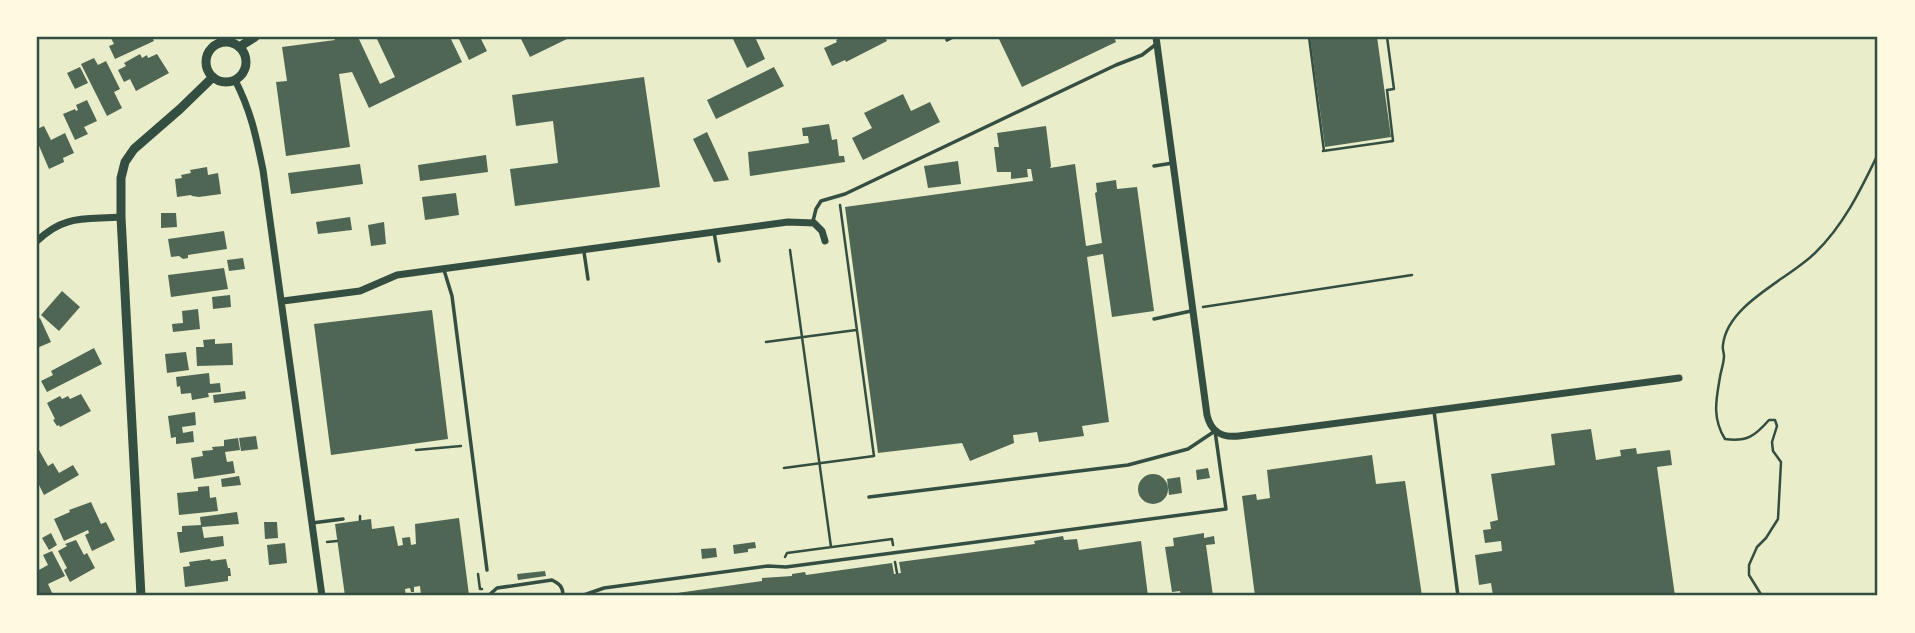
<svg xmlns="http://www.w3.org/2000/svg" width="1915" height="633" font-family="Helvetica,sans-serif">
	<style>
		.building { fill: #4f6655 }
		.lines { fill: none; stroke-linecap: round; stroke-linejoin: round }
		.path { stroke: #344e41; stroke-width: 2.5 }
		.service { stroke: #344e41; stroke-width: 3.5 }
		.minor { stroke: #344e41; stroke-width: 7 }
		.tertiary { stroke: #344e41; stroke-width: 9 }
		.neatline { fill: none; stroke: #344e41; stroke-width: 2.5 }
	</style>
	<rect width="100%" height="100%" fill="#e9edc9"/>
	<path class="building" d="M113,37H152L154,41L115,59L109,46L114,44L111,38Z
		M334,37H358L380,84L395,77L376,37H450L462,62L369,108L352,72L339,74L350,147L286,156L276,82L287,81L282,47L335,40Z
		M458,37H480L487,51L469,60Z
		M520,37H571L530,57Z
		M732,37H755L765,59L747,68Z
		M842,37H892L886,39L887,41L846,62L845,60L832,66L824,48L837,42L836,40Z
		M998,37H1114L1116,42L1022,87Z
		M1310,37H1377L1391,137L1325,147Z
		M140,54L142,58L147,55L148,58L157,54L169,73L136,91L130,79L124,82L118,70L126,66L124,63Z
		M94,58L98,65L106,61L120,89L114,92L122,108L107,116L81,64Z
		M80,67L88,83L75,89L67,73Z
		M774,67L784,86L716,119L707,100Z
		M644,77L660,187L515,206L510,169L558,163L553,121L516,126L512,95Z
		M903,94L911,111L930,102L940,122L863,160L852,138L872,128L864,113Z
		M87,100L97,121L84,127L88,134L75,140L63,114L75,109L76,111L78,110L76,105Z
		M829,124L832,140L837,139L839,156H844L845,162L750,176L748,152L809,143L808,136H803L802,128Z
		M44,126L51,140L65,133L74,153L63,158L64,162L49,169L37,141V129Z
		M1046,126L1051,166L1050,168L1075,164L1086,246L1102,243L1095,193L1097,192L1096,183L1116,180L1117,189L1137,187L1154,311L1112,317L1103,254L1087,257L1109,422L1082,426L1084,436L1039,442L1037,432L1013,435L1014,443L970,461L962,443L878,453L845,207L1033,181L1031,169H1027L1028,177L1011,179V172H997L994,147H999L997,133Z
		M707,132L729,180L714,182L693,139Z
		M486,155L488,172L420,181L418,165Z
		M958,161L961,184L928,188L924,166Z
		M360,164L363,184L291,194L288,173Z
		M207,167L208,175L218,173L221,194L199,197L192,196L191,195L177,197L175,179L182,178L181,175L191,173L190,170Z
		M456,193L459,215L425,220L422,197Z
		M161,213H176L177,227L161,228Z
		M350,217L352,230L318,234L316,222Z
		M384,222L386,244L371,246L368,225Z
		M224,231L227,249L188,255V258L183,259L179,256L171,257L168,239Z
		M243,258L245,269L229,271L227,260Z
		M224,268L228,289L171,297L168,275Z
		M62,291L80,307L59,331L41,315Z
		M230,295L231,307L213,309L212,297Z
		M198,309L200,329L173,332L172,324L183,323L182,311Z
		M432,310L448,439L331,455L314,324Z
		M40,318L51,342L37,348V319Z
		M215,339V344L232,343L233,365L197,366L196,347H204L203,340Z
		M94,348L102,364L47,392L41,381L53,375L51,371Z
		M186,352L189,370L167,373L165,354Z
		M209,373L210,384L220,383L221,392L208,393L209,397L192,400L191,393L181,394L180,386L177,387L176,377Z
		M245,391L246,399L214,403L213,395Z
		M81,394L91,411L60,427L59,425L57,426L53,420L55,419L47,403L60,396L62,399L68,396L70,399Z
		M195,412L196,425L182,427L183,433L193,431L194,442L176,444V437L171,438L168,416Z
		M1591,429L1596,460L1621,456L1620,450L1636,448L1637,454L1670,450L1672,465L1657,467L1675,596H1493L1491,583L1479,585L1475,555L1502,551L1501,541L1485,543L1483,530L1491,529L1490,522L1498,520L1491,474L1555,465L1551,434Z
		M256,436L258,449L241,451L239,438Z
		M238,438L240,450L225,452L227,462L233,461L235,473L194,479L191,458L203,456L202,451L213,450L212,447L224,446V440Z
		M39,450L48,466L53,463L59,473L73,465L79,475L44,495L37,481V451Z
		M1372,455L1376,484L1405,481L1422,596H1255L1242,496L1256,494L1257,500L1270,498L1267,470Z
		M1208,468L1210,478L1197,480L1196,470Z
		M1138 489a15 15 0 1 1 30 0a15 15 0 1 1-30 0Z
		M239,476L241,485L222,487L221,479Z
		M1180,477L1182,493L1169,495L1167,479Z
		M209,486L210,498L216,497L218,511L179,515L177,493L198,491V487Z
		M91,502L101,524L106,522L115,540L92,551L85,535L89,533L88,530L64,541L54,519L70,512L69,510Z
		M237,512L239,524L202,527L204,538L223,536L224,546L180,553L177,532H182V526L201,525L200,517Z
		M459,518L469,595L421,596L420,586L414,587V592H411L410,588L405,589L406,596H345L335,524L371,519L372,529L394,526L398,546L403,545L402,538L410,537L411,545L416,544L415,524Z
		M264,522H277L278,538L265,539Z
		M51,533L57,545L49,550L42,538Z
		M1204,533V538L1214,536L1215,544L1206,545L1213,596H1181L1180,591L1172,592L1165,547L1174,546L1173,538Z
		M1063,536L1064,540L1077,539L1079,550L1141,541L1148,596H663V595L762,581V578L792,576V574L805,572L806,575L892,563L894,574L901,573L899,562L1035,544L1034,541Z
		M76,540L84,555L87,553L95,568L70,582L64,570L67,568L58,551L67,546L65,544Z
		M755,542L756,548L748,549V552L734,554L733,545Z
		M285,543L287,563L269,565L267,545Z
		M716,548L717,557L702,559L701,549Z
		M52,551L65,576L48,584L53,595L37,596V571L48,565L43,555Z
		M210,559L211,561L226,559L228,568H230L231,576H228V581L185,587L183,567L190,566L189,562Z
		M545,571L546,576L518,580L517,574Z"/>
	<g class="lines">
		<path class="path" d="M1309,37L1324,151
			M1323,151L1393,141L1387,90L1394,89L1387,37
			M790,250L831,547
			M1203,307L1412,275
			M766,342L856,330
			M416,450L461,446
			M784,468L874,456L840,205
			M360,516V520
			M327,542L337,541
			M785,557L787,553L892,539L893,545
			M895,562L897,573
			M478,574L480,589H482
			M1762,596L1749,575V565L1757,547L1766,538L1778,519L1781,462L1773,451L1772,442L1777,426L1775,420H1769C1755,436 1747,442 1725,439C1712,418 1716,400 1720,377C1721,370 1724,363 1724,356C1724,352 1722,349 1723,345C1727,304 1789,279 1815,253C1844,225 1861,189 1878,154"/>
		<path class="service" d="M947,40L953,37
			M1154,166L1173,163
			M813,221L816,209L821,201L845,194L1116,65L1142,55L1155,45
			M714,232L719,261
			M584,252L588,279
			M444,270L452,296L487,570
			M1154,319L1191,311
			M1434,411L1458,596
			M312,523L343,519
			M488,596L497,588L552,580C560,584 563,587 563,596
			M581,596L604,588L768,566L786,567L1226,509L1215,431L1188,449L1128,465L869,497"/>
		<path class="minor" d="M1156,37L1207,415C1211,432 1222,438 1239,436L1679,378
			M235,80C251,111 256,136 263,170L322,596
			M37,241C65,214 85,220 121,217
			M283,301L360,291L397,275L788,222L814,223L822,231L825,241"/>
		<path class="tertiary" d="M206 62a20 20 0 1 1 40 0a20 20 0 1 1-40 0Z
			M239,47L255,37
			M141,596L121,217V178L125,162L134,149L180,109L213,77"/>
	</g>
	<rect width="1915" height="633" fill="none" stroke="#fefae0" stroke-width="77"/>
	<rect x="38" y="38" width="1838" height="556" class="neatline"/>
</svg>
